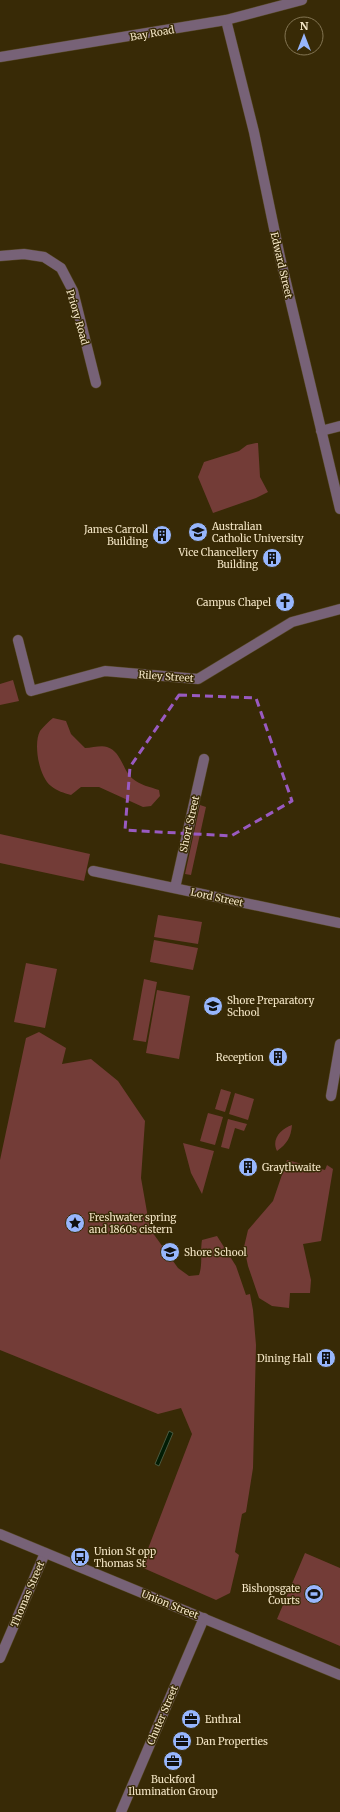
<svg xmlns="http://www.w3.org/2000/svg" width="340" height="1812" font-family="Merriweather,serif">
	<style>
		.green { fill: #733c37 }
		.water { fill: #021d05; stroke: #4b593f }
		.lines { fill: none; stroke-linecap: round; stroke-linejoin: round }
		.minor-casing { stroke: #564825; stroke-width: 11 }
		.tertiary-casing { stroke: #564825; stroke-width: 11 }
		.minor { stroke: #776277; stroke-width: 10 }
		.tertiary { stroke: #776277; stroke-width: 10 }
		.marked { fill: none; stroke: #995ac1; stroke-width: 3; stroke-dasharray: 8 5; stroke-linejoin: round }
		.labels { text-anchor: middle; stroke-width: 3; stroke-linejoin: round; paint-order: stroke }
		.street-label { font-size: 10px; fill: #f4e6c6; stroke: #382a06 }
		.poi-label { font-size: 10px; fill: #f4e6c6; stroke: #382a06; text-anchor: start }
	</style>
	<rect width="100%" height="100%" fill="#382a06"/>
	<path class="green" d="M256,443H258L260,477L268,492L256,498L213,513L198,477L204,462L239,451L247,445Z
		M13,680L19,701L0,705V684Z
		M53,718L66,721L71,734L85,748C92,748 101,745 107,747C122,752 122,770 133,779C140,785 150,787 159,790L160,796L151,806L143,807L99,787H81L71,795C64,793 57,791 51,786C39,777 33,744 40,731C44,726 48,722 53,718Z
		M200,805L206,807L191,875L185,874Z
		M0,834L90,854L84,881L0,863Z
		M158,915L202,922L198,944L154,937Z
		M154,940L198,948L193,970L150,962Z
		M26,963L57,969L45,1028L14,1022Z
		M144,979L157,982L146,1042L133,1040Z
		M157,990L190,996L179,1059L146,1053Z
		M39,1032L66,1048L62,1064L91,1059L118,1081L145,1121L141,1178L150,1229L178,1268L189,1276L199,1275C203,1264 200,1251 202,1240L217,1236L236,1266L246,1295L250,1294L253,1310L256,1345L253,1468L246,1512L242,1514L235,1552L239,1555L230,1593L216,1600L141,1567L192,1434L181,1408L158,1414L0,1350V1160L26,1038Z
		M221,1089L231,1092L225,1112L215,1109Z
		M235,1093L254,1099L248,1120L229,1114Z
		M208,1113L223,1117L215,1145L200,1141Z
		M228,1119L247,1124L244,1131L235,1128L229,1149L221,1147Z
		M292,1125C291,1137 287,1144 277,1151C271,1139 281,1129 292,1125Z
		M183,1143L214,1151L202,1194L191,1173Z
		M287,1160L325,1170L327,1165L333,1169L321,1241L303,1244L311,1280L310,1293H290L289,1308L272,1306L259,1298L248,1266L244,1247L248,1230L273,1201Z
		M305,1553L340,1568V1646L277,1619Z"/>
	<path class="water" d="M169,1431L173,1433L159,1466L155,1464Z"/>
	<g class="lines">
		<defs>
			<path id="minor" d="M226,20L254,132L280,257L340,509
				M0,256L24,254L44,257L61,268L73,291L96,383
				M321,431L340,426
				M18,640L31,691L105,671L198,679L292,622L340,609
				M93,871L340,923
				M175,888L204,759
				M331,1096L340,1044
				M0,1658L45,1553
				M121,1812L204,1618"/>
			<path id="tertiary" d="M0,57L226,20L302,0
				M0,1534L340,1675"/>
		</defs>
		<use href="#minor" class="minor-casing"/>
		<use href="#tertiary" class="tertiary-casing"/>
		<use href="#minor" class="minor"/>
		<use href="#tertiary" class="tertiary"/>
	</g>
	<path class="marked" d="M179,695L256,698L292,801L231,836L125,830L130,767Z"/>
	<defs>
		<symbol id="university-disc" viewBox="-11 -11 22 22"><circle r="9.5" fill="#97b6fd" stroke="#382a06"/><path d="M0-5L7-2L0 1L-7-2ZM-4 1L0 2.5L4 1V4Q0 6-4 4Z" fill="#111"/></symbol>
		<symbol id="building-disc" viewBox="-11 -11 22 22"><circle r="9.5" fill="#97b6fd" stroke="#382a06"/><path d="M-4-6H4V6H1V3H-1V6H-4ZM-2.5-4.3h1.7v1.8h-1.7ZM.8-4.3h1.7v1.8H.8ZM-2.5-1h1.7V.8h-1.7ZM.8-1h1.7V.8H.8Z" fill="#111"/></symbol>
		<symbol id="church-disc" viewBox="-11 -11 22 22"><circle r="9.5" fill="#97b6fd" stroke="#382a06"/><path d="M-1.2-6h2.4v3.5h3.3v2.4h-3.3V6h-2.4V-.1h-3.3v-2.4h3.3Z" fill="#111"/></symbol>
		<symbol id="school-disc" viewBox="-11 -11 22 22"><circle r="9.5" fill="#97b6fd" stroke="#382a06"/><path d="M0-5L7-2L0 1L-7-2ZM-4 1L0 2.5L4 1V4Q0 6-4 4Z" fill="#111"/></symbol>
		<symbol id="sight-disc" viewBox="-11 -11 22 22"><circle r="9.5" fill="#97b6fd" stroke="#382a06"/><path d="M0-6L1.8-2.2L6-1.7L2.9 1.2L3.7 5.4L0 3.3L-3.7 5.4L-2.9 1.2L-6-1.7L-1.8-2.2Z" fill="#111"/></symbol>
		<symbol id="bus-disc" viewBox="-11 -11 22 22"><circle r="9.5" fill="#97b6fd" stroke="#382a06"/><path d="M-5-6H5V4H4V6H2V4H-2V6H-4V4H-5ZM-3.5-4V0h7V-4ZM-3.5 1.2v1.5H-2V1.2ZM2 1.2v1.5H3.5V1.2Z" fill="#111"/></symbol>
		<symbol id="stadium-disc" viewBox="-11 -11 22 22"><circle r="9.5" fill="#97b6fd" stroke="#382a06"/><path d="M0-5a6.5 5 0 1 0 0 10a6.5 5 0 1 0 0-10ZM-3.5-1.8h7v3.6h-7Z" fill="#111"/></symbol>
		<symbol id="office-disc" viewBox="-11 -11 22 22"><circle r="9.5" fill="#97b6fd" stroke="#382a06"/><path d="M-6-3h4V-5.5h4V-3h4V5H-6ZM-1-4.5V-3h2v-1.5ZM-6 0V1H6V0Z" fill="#111"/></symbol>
	</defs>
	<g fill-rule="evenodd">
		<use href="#university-disc" x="187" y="521" width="22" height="22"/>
		<use href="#building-disc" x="151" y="524" width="22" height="22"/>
		<use href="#building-disc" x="261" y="547" width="22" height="22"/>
		<use href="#church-disc" x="274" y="591" width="22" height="22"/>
		<use href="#school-disc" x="202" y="995" width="22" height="22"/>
		<use href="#building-disc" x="267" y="1046" width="22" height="22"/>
		<use href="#building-disc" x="237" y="1156" width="22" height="22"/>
		<use href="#sight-disc" x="64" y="1212" width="22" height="22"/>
		<use href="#school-disc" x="159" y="1241" width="22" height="22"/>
		<use href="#building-disc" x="315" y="1347" width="22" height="22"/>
		<use href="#bus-disc" x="69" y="1546" width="22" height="22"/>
		<use href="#stadium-disc" x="303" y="1583" width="22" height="22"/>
		<use href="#office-disc" x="180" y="1708" width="22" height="22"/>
		<use href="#office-disc" x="171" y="1730" width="22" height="22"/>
		<use href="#office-disc" x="162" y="1750" width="22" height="22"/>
	</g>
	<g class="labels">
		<g class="street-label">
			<text transform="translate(152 33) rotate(-10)" y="4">Bay Road</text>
			<text transform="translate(282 265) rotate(77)" y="4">Edward Street</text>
			<text transform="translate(78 317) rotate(74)" y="4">Priory Road</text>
			<text transform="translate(166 676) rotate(4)" y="4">Riley Street</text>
			<text transform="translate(189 824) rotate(-77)" y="4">Short Street</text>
			<text transform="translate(217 897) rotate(12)" y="4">Lord Street</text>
			<text transform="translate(27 1594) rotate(-67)" y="4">Thomas Street</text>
			<text transform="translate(170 1604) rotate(22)" y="4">Union Street</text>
			<text transform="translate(162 1715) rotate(-67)" y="4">Chuter Street</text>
		</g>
		<g class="poi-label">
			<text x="212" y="530">Australian<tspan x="212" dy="12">Catholic University</tspan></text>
			<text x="148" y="533" text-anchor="end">James Carroll<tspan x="148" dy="12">Building</tspan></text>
			<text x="258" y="556" text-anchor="end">Vice Chancellery<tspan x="258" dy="12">Building</tspan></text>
			<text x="271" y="606" text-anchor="end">Campus Chapel</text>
			<text x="227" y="1004">Shore Preparatory<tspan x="227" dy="12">School</tspan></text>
			<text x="264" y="1061" text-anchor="end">Reception</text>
			<text x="262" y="1171">Graythwaite</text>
			<text x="89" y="1221">Freshwater spring<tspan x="89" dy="12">and 1860s cistern</tspan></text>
			<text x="184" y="1256">Shore School</text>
			<text x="312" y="1362" text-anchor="end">Dining Hall</text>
			<text x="94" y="1555">Union St opp<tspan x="94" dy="12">Thomas St</tspan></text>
			<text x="300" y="1592" text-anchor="end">Bishopsgate<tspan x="300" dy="12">Courts</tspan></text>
			<text x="205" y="1723">Enthral</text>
			<text x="196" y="1745">Dan Properties</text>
			<text x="173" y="1783" text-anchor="middle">Buckford<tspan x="173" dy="12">Ilumination Group</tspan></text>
		</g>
	</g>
	<g transform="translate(304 36)"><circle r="19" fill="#382a06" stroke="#837553"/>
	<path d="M0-3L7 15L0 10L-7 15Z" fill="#97b6fd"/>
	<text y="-6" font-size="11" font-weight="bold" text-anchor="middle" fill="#f4e6c6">N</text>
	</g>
</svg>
